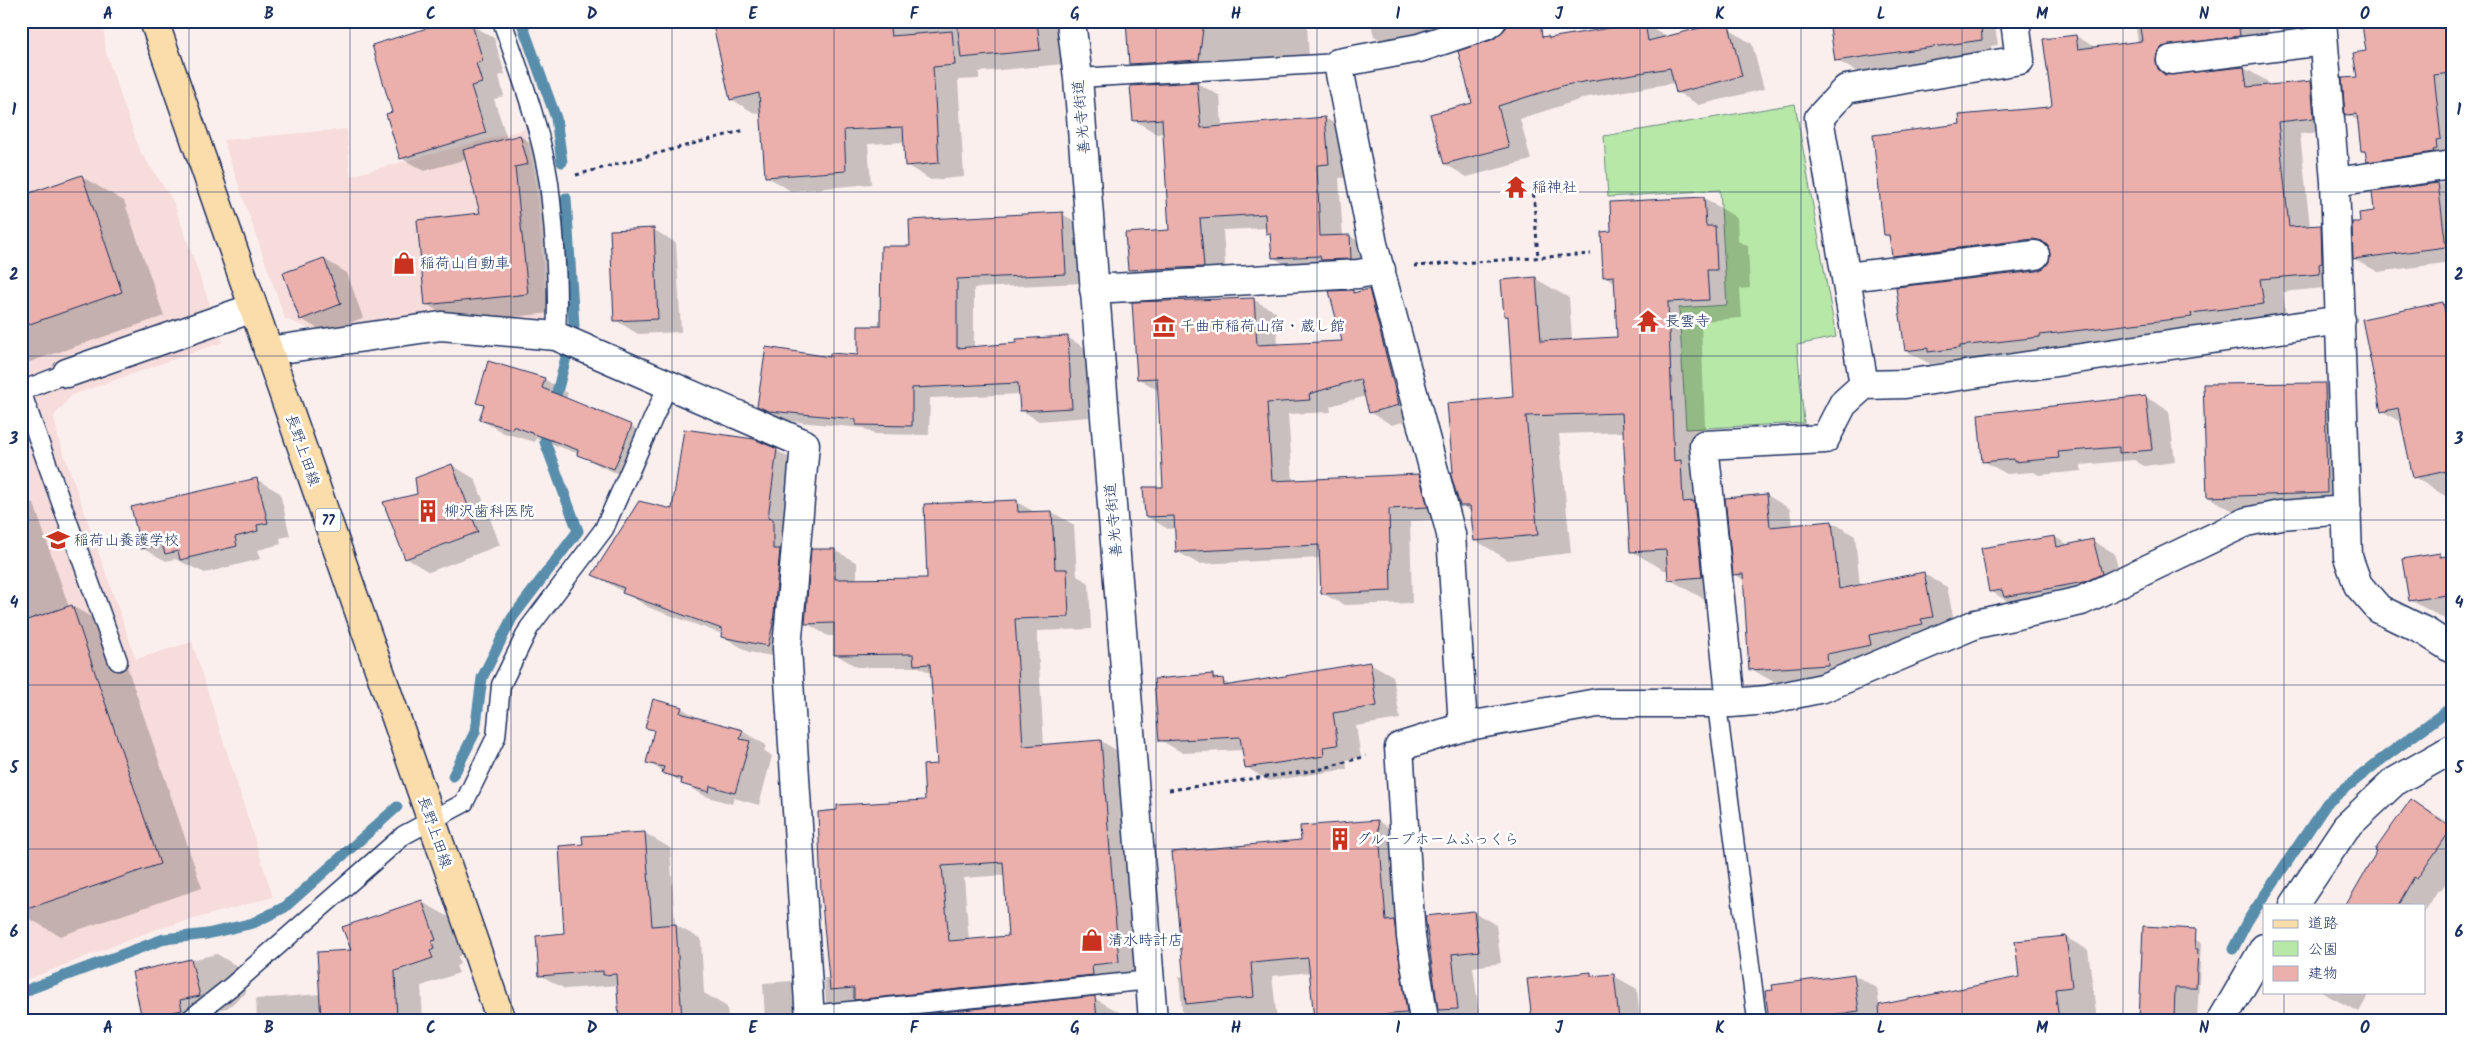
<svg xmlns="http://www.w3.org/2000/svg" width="2473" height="1041" font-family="Kalam,'Klee One',sans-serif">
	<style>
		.built { fill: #f6dcda }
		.green { fill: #b8e8a7; stroke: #6a8c82 }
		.shadow { fill: #0003; fill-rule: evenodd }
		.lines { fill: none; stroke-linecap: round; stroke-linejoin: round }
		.stream { stroke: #588eab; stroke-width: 11 }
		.building { fill: #ebafac; stroke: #1b2f5e; fill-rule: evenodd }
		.service-casing { stroke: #1b2f5e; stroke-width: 21 }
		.minor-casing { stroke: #1b2f5e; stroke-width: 31 }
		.tertiary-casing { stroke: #1b2f5e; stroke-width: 31 }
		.primary-casing { stroke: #1b2f5e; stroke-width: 31 }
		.path { stroke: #1b2f5e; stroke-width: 3; stroke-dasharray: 4 4; stroke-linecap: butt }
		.service { stroke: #fff; stroke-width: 18 }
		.minor { stroke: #fff; stroke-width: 28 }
		.tertiary { stroke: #fff; stroke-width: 28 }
		.primary { stroke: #fbdcab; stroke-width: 28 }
		.grid { fill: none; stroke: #1b2f5e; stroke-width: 1; stroke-opacity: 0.55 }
		.labels { text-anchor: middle; stroke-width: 5; stroke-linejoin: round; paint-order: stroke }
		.shield { fill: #fff; stroke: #5f6d8e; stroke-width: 1 }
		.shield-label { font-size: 14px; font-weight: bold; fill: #1b2f5e }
		.street-label { font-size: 15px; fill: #1b2f5e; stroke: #fff }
		.poi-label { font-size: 15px; fill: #1b2f5e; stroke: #fff; text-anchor: start }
		.neatline { fill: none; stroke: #1b2f5e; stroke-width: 2 }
		.grid-label { font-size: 16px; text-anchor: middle; font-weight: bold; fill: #1b2f5e }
	</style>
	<rect width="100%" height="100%" fill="#fbefee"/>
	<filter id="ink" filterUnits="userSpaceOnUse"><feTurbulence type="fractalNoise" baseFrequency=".02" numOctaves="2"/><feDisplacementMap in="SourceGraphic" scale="10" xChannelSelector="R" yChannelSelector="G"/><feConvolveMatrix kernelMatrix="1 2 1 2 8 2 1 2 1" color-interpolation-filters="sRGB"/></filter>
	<g filter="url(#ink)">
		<path class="built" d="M21,21H103L106,53L140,151L173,201L223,342L72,395L54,416L58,437L136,659L192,642L273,897L154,930L21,982Z
			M347,129L350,176L525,129L534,173L539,214L547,321L440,312L313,330L285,319L223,140Z"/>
		<path class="green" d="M1795,104L1836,337L1797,345L1804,423L1686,429L1679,308L1727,305L1720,190L1608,197L1604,136Z"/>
		<path class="shadow" d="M713,21H1060L1064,64L979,72V79L958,80L964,177L931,180L906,165L905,142L868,144L871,184L791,191L766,176L762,112L756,114L731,99Z
			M1131,21H1299L1307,26L1309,58L1153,77L1130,64Z
			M1370,21H1457L1397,50L1374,36Z
			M1830,21H1994L1998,45L1991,46L1992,55L1859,73L1836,60Z
			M2135,21H2268L2270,39L2180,67L2178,76L2244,68L2267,81L2268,86L2311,82L2334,96L2337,131L2300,134L2310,227L2321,226L2344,239L2343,286L2283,292L2286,317L1953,364L1948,362L1930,364L1906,351L2045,269L2050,262L2052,253L1916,267L1893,254L1891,238L1885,235L1961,125L1960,116L2053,106L2076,36L2097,48L2138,43ZM2028,235L2050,248V251L2027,237Z
			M2452,21V165L2391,174L2368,161L2367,153L2362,151L2359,121L2346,114L2367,52Z
			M1644,24L1667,36L1721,24L1752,44L1764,89L1699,105L1677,92L1674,83L1588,97L1520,119L1531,160L1467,177L1445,164L1474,104L1538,40Z
			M471,25L494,38L505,74L499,76L504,96L494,99L507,139L520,136L551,154L559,182L547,185L560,312L458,323L426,304L481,214L467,159L424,171L401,158L393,113Z
			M1197,83L1220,96L1222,127L1325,118L1348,131L1352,177L1339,178L1343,237L1350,236L1373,250L1374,271H1296L1273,257L1272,235L1268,233L1267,228L1223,230L1226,280L1152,283L1129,269L1171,231L1164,133L1157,134L1134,120Z
			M82,177L124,201L164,316L21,365V197Z
			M2452,182V262L2378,272L2355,259L2376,212L2373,194Z
			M1704,198L1737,218L1738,241L1748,246L1750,288L1740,289L1742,318L1701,321L1707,477L1716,514L1729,522L1767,495L1790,509L1792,526L1832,522L1855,536L1860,586L1924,574L1947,587L1956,630L1851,678L1774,682L1751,669L1744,580L1732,573L1735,596L1702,598L1669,579L1668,570H1664L1631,551L1624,432L1559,434L1571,553L1508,560L1475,540L1472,512L1461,505L1455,473L1514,398L1509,318L1505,316L1536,279L1569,298L1572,340L1618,338L1616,283L1604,276L1612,233Z
			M1062,214L1080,224L1083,283L974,288V348L1067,337L1085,348L1089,417L1039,421L1021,410L1020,394L930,398L929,435L875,434L863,428L788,421L758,405L831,358L859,357L882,328L912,247Z
			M653,229L676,243L681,332L638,334L615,320Z
			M324,259L347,273L363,318L324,332L301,319Z
			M1353,291L1357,294L1369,291L1390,303L1420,417L1392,425L1370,412L1366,396L1330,406L1331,412L1288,414L1293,481L1418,475L1440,487L1449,519L1410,521L1412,603L1344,605L1322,593L1321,558L1199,564L1178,552L1176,528L1168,529L1146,516L1164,488L1159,391L1138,378L1254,300L1276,312L1278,345L1344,342Z
			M2443,304L2452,309V496L2447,497L2414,477L2402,423L2382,411Z
			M544,379L568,393L566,399L631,426L654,439L638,482L602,467L579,454L536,438L535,442L504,433L481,420L485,406L477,402Z
			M2325,384L2354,401L2355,509L2237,513L2208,497L2204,386Z
			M2146,397L2169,411L2175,462L2144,466L2134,460L2081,465V471L2039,475L2034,472L2007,474L1983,461Z
			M776,450L803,466L795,660L749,652L722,636V634L650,608L593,574L673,511Z
			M452,465L475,479L500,545L429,572L406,558L418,495Z
			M256,479L280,493L290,536L280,538L281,544L258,550L260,559L205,573L175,559L166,561L142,548Z
			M21,496L34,504L69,607L72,606L115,631L202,888L60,936L21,914Z
			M1017,502L1036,513L1052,512L1074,525L1077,576L1089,583L1091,629L1037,631L1044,746L1101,741L1123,754L1141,974L848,1015L826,1002L824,978H830L927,801L938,765L932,674L919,667H857L835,654V636H828L806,623L835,550L857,563V580L928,579ZM1005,875L1010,937L969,941L964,878Z
			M2055,537L2070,546L2093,541L2114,553L2123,586L2011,603L1990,591L1982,549Z
			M2439,554L2446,558L2452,557V623L2410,600Z
			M1370,663L1393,676L1400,719L1356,726L1361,758L1346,760L1347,769L1269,781L1246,767L1243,750L1183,753L1160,740L1212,676L1233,686Z
			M681,708L704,721L742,731L766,745L764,751L772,756L759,805L734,798L732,804L705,796L647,762L655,732L646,727Z
			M2412,800L2452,825V875L2440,891L2438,890L2424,913V905H2347Z
			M1378,821L1400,834L1428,1020H1315L1311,972L1272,976L1277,1020H1183L1179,977L1185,976L1302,841Z
			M645,833L670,848L675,925L701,939L704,993L727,1007L728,1020H621L618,985L565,989L540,975L565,935L584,845Z
			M422,902L449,917L462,955L458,956L460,964L456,966L459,973L421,986L423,1020H257L256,999L321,994L352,951Z
			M1474,912L1496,925L1501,963L1473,967L1480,1020H1440L1427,918Z
			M2178,929L2201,943L2197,1020H2140Z
			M2065,937L2088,950L2097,1020H1937L2020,978Z
			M217,954L240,968L246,993L227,1008L202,1013L204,1020L143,1018L134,973Z
			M1591,974L1596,977L1614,976L1637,989L1640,1020H1533Z
			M1854,975L1877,988L1881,1020H1770Z
			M792,981L816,995L818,1020H762H765L763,983Z
			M2321,992H2370L2359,1012Z
			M1094,998L1119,1012L1120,1020H880Z"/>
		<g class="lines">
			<path class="stream" d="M521,21L556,118L562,162
				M553,408L574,326L566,198
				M453,776L475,732L482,678L512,618L578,531L545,442L549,424
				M2233,949L2248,920L2327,803L2378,762L2452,707
				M21,994L32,988L164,939L207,934L253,923L285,907L397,807"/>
		</g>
		<path class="building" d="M450,21H471L483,61L476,63L482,83L471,86L486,133L400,159L386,114L392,112L372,45Z
			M712,21H889L891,36L952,31L955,65L933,67L939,163L905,166L903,127L844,130L846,171L765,177L759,93L730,100Z
			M957,21H1037L1040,50L961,58Z
			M1126,21H1204L1199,60L1129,64Z
			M1507,21H1540L1542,37L1548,36L1549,38L1645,22L1648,41L1728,21L1742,76L1676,93L1670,68L1565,85L1498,106L1509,147L1444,164L1430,114L1472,103L1458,51L1494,39L1506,28Z
			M1829,21H1981L1982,40L1835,61Z
			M2139,21H2238L2240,36L2162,47L2157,54L2156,61L2158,69L2165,75L2244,67L2247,87L2311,81L2314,118L2278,122L2289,227L2321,225L2322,263L2319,264L2320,274L2260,279L2264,304L2191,313L2192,317L2040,335V337L1960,346V348L1928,352V348L1905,351L1896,287L2037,271L2044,268L2049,262L2050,253L2048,246L2042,241L2033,239L1892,256L1889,235H1884L1873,135L1960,124L1959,115L2049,107L2052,105L2043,39L2076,35L2078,49L2142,41Z
			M2388,21H2452V73L2434,75L2441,139L2436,140L2437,149L2433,150L2434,152L2367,162L2365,151H2361L2357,114L2345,115L2342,78L2357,77L2353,53L2366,51L2362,25Z
			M1197,82L1201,128L1325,117L1329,164L1317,165L1320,236L1350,235L1351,259L1321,260L1320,256L1272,258L1270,233L1266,234L1265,214L1200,218L1204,267L1128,270L1125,233L1169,230L1162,119L1133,121L1130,86Z
			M520,135L528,164L515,167L528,294L425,305L417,220L480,213L463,150Z
			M82,175L122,292L21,327V196Z
			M2438,183L2446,247L2353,259L2352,222H2360L2359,213L2374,211L2372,192Z
			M1704,197L1706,226H1715L1717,270H1707L1709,300L1668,302L1674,461L1681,460L1683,502L1694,501L1702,577L1668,580L1666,550L1630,552L1622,413L1526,416L1538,535L1474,541L1470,506H1460L1450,472H1453L1447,403L1513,397L1508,316H1504L1501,280L1536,277L1541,341L1617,337L1614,276L1603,277L1601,232L1611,231L1610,202Z
			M1063,212L1066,274L957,279V348L1016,343V339L1068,336L1072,408L1020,411L1018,383L912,388V426L856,425V419L769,411L757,406L766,347L830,357V353L858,355V326H880L881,246H910L909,220Z
			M654,228L658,319L614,321L610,230Z
			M324,258L341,304L300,320L283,273Z
			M1369,289L1399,405L1369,413L1360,379L1309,394L1310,400L1267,403L1272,481L1419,474L1428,507L1389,509L1391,591L1321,594L1319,545L1176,552L1174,516L1145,517L1143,487H1163L1157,378L1137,379L1132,302L1254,298L1257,345L1342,341L1329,291L1353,290V293Z
			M2443,302L2452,345V470L2413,478L2398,408L2381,412L2362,319Z
			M488,361L545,378L542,388L632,425L614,469L577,455L578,450L513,426L512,429L479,420L484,405L476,403Z
			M2325,383L2327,493L2207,497L2203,384Z
			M2146,396L2152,450L2119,453V447L2058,452L2059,458L2014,462V459L1982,462L1978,414Z
			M684,429L754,439L777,449L768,518L773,519V549H780L773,624L768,646L721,637L722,629L622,593L624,588L592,575L639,501L672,509Z
			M452,464L478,532L405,559L383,502L417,494L415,478Z
			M257,478L268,523L257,525L258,531L235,537L237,546L180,560L178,551L165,554L162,544L141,549L131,507Z
			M1767,494L1770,527L1832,521L1839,589L1924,572L1933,617L1921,619L1923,624L1869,635L1871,645L1827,654L1828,665L1749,670L1743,574L1733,575L1725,498Z
			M1017,500L1018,512L1052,511L1055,569H1067L1069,617L1015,619L1023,746L1101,740L1119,962L1092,965L1093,975L854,1000V988L830,990L821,893L818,812L837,810V805L925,800L923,765L937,764L930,664L914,665L913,654L834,655V623L805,624L811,549H835V579L927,578L924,504ZM1003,862L1008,936L949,941L942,866Z
			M2055,536L2057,547L2093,539L2102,574L2084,582L2004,597L2002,590L1989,592L1981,548Z
			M2440,553V557L2452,555V594L2409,601L2402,559Z
			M72,605L160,864L21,911V622Z
			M1370,662L1377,706L1333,713L1338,745L1323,747L1324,756L1245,768L1240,737L1159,741L1154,679L1213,674V679L1223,678L1224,686Z
			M653,699L682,707L680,713L743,730L740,739L750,741L735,793L710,786L709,792L681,784L682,779L662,773L664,767L646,763L654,730L645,728Z
			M2411,799L2452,828L2417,879L2414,877L2398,905H2346L2377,851L2375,850Z
			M1378,820L1386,921L1394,920L1407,1013L1314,1020L1308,958L1251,963L1254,997L1186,1004L1172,852L1301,840L1300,826Z
			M645,832L652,926L676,924L682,1020H619L616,974L603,975V971L539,976L536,936L564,933L559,846L583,844L582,836Z
			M422,900L436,940L432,941L434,949L430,951L433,958L395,971L397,1020H321L317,952L351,950L342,927Z
			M1474,911L1479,951L1452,954L1458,1009L1438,1010L1425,916Z
			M2143,926L2196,929L2195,949H2198L2196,988H2175L2174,1020H2139Z
			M2066,936L2072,987L2055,989L2059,1020H1880L1879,1005L2019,977L2015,941Z
			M191,959L200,996L180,1000L182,1010L142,1019L132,972Z
			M1591,972V976L1614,974L1619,1020H1532L1527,979Z
			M1854,974L1859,1011L1793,1020H1769L1765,991L1773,990L1772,985Z
			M1095,996L1097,1020H868Z"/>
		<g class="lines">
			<defs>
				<path id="service" d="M502,21C520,73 541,129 549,183C555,234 559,286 556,336
					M1078,78L1338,63
					M67,373L21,391L118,661
					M1731,703L1718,713L1757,1020
					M810,1015L1150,980
					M189,1020L233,985L404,835L464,803L496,737L501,685L529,628L604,529L668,385"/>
				<path id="minor" d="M2322,21L2335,182L2348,557L2358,585L2379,609L2426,632L2452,649
					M2171,60L2323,41
					M2335,182L2452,165
					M1847,277L2035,255
					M1094,289L1358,274L1381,270
					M268,351L441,326L556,336L805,444L787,648L810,1020
					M67,373L253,308
					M1864,385L1905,384L2341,320
					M1731,703L1704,445L1825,439L1843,404L1864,385L1819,118L1846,89L2020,60L2015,21
					M1463,727L1597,703H1731L1767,700L1823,688L1976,624L2081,601L2246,522L2280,515L2347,510
					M2294,905L2346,827L2394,782L2452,749
					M1424,1020L1411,937L1399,747L1463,727L1451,534L1373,244L1338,63L1419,48L1485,26L1492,21
					M2222,1020L2264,948"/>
				<path id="tertiary" d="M1071,21L1078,78L1153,1020"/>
				<path id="primary" d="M154,21L501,1020"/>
			</defs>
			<use href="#service" class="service-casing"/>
			<use href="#minor" class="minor-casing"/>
			<use href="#tertiary" class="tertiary-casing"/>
			<use href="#primary" class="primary-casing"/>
			<path class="path" d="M576,175L745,130
				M1533,186L1538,258
				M1414,266L1591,254
				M1169,790L1318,770L1366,756"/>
			<use href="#service" class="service"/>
			<use href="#minor" class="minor"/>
			<use href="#tertiary" class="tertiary"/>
			<use href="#primary" class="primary"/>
		</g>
	</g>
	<path class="grid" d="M189,21V1020M350,21V1020M511,21V1020M672,21V1020M834,21V1020M995,21V1020M1156,21V1020M1317,21V1020M1478,21V1020M1640,21V1020M1801,21V1020M1962,21V1020M2123,21V1020M2284,21V905M21,192H2452M21,356H2452M21,520H2452M21,685H2452M21,849H2452M2284,992V1020"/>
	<defs>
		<symbol id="temple-bare" viewBox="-9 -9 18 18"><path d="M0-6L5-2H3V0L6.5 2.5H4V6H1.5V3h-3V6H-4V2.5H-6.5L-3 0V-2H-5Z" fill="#c8321e" stroke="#fff" stroke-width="2.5" paint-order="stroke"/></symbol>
		<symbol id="shop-bare" viewBox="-9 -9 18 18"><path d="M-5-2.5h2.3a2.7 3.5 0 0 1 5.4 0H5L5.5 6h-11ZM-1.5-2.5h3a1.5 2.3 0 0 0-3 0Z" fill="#c8321e" stroke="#fff" stroke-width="2.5" paint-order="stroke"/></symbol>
		<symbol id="museum-bare" viewBox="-9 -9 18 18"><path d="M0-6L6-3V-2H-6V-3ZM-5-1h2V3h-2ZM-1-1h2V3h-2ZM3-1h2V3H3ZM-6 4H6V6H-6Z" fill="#c8321e" stroke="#fff" stroke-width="2.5" paint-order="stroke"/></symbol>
		<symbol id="building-bare" viewBox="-9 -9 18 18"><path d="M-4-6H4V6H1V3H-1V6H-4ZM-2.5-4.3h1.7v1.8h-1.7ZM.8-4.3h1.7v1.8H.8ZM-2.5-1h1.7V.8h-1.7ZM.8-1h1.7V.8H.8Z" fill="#c8321e" stroke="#fff" stroke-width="2.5" paint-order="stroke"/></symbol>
		<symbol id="school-bare" viewBox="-9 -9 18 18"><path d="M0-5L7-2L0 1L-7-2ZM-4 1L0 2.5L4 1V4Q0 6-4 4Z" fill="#c8321e" stroke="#fff" stroke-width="2.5" paint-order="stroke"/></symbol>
	</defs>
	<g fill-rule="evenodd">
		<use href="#temple-bare" x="1500" y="171" width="32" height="32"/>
		<use href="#shop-bare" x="388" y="247" width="32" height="32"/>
		<use href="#temple-bare" x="1632" y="305" width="32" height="32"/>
		<use href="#museum-bare" x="1148" y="310" width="32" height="32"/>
		<use href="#building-bare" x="412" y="495" width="32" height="32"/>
		<use href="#school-bare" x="42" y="524" width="32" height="32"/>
		<use href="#building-bare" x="1324" y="823" width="32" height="32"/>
		<use href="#shop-bare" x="1076" y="924" width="32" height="32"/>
	</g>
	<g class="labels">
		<rect class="shield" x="315.5" y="508.5" width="25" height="23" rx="4"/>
		<g class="shield-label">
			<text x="328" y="525">77</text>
		</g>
		<g class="street-label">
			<text transform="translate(1081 117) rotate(-95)" y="5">善光寺街道</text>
			<text transform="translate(303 450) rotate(71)" y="5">長野上田線</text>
			<text transform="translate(1113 520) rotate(-95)" y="5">善光寺街道</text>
			<text transform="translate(435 832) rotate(71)" y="5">長野上田線</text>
		</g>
		<g class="poi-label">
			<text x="1532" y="192">稲神社</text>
			<text x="420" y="268">稲荷山自動車</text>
			<text x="1665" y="326">長雲寺</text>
			<text x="1180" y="331">千曲市稲荷山宿・蔵し館</text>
			<text x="444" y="516">柳沢歯科医院</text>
			<text x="74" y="545">稲荷山養護学校</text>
			<text x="1356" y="844">グループホームふっくら</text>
			<text x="1108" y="945">清水時計店</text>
		</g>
	</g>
	<rect width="2473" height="1041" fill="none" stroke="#fff" stroke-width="55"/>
	<rect x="2263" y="904" width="162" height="90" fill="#ffffff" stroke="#a4acbf"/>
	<rect x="2273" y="920" width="25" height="8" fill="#fbdcab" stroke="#a4acbf"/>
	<text x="2308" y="928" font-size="15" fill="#1b2f5e">道路</text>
	<rect x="2273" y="941" width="25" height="15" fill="#b8e8a7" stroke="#a4acbf"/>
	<text x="2308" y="954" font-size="15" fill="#1b2f5e">公園</text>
	<rect x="2273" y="966" width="25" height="15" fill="#ebafac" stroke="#a4acbf"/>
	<text x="2308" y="978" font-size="15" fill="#1b2f5e">建物</text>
	<rect x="28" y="28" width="2418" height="986" class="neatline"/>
	<g class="grid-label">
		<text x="108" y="19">A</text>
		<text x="269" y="19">B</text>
		<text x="431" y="19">C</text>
		<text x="592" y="19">D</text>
		<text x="753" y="19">E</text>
		<text x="914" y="19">F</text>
		<text x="1075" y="19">G</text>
		<text x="1236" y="19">H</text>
		<text x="1398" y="19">I</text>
		<text x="1559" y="19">J</text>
		<text x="1720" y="19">K</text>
		<text x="1881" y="19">L</text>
		<text x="2042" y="19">M</text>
		<text x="2204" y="19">N</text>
		<text x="2365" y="19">O</text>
		<text x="14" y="115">1</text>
		<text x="2459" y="115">1</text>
		<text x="14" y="280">2</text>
		<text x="2459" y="280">2</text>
		<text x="14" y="444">3</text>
		<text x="2459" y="444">3</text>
		<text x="14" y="608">4</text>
		<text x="2459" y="608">4</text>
		<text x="14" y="773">5</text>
		<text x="2459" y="773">5</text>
		<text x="14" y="937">6</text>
		<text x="2459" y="937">6</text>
		<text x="108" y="1033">A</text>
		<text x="269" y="1033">B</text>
		<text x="431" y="1033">C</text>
		<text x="592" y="1033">D</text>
		<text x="753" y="1033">E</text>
		<text x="914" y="1033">F</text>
		<text x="1075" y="1033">G</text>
		<text x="1236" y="1033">H</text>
		<text x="1398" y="1033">I</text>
		<text x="1559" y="1033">J</text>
		<text x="1720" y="1033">K</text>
		<text x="1881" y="1033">L</text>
		<text x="2042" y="1033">M</text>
		<text x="2204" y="1033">N</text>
		<text x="2365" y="1033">O</text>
	</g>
</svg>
